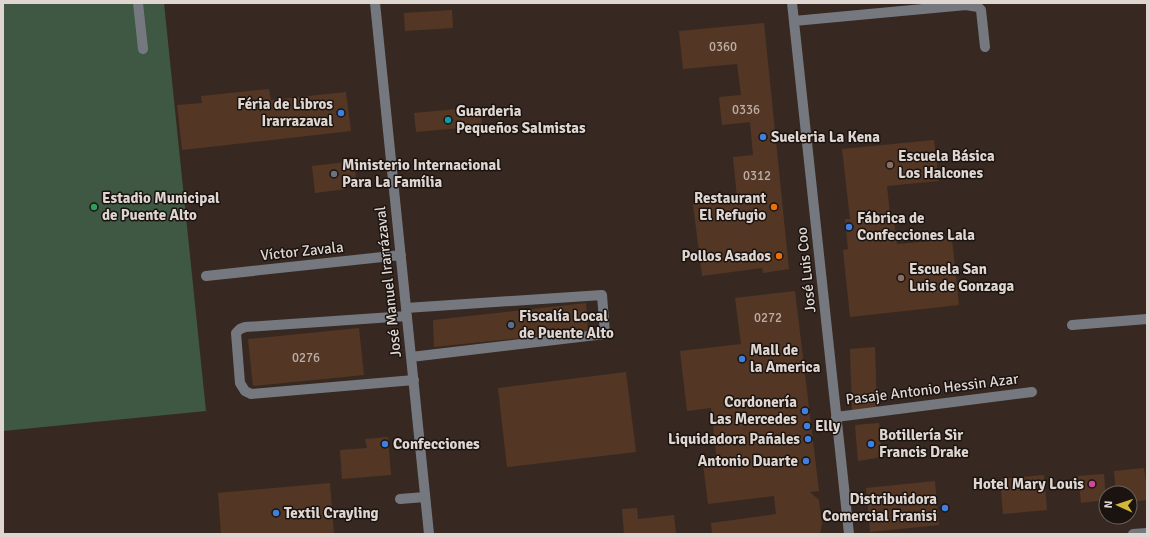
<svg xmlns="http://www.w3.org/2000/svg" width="1150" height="537" font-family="Signika,sans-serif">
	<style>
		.green { fill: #3e5843 }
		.building { fill: #533724 }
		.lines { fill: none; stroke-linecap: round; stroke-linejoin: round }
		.minor { stroke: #75797f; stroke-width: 10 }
		.shop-dot { fill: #3f7fe0; stroke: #1a1310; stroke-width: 1.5 }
		.culture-dot { fill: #0f9aa8; stroke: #1a1310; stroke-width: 1.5 }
		.education-dot { fill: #8d6e63; stroke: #1a1310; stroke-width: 1.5 }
		.worship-dot { fill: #6b7280; stroke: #1a1310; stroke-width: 1.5 }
		.leisure-dot { fill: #2e9e5b; stroke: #1a1310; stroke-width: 1.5 }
		.food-dot { fill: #e8710a; stroke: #1a1310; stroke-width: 1.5 }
		.service-dot { fill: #5c6f8a; stroke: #1a1310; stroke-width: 1.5 }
		.hotel-dot { fill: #d1479c; stroke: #1a1310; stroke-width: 1.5 }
		.labels { text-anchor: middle; stroke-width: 3; stroke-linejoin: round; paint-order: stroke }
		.number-label { font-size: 13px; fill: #bcaea6 }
		.poi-label { font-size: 15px; font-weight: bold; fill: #dfd6d1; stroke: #1a1310; text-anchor: start }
		.street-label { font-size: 15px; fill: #dfd6d1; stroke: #1a1310 }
	</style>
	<rect width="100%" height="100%" fill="#372921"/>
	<path class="green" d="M3,3H164L206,411L3,431Z"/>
	<path class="building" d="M452,10L453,28L405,31L404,13Z
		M764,23L789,269L763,273L762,268L702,276L693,204L737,198L733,157L753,155L750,122L722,125L719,97L741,95L737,64L683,69L679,31Z
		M269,89L271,100L346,92L351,131L182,150L177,105L202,103L201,96Z
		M480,107L482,126L416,132L414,113Z
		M934,140L939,181L887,186L890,214H893L897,244L952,239L959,305L850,317L843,250L848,249L845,219H850L842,149Z
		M346,162V168L355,167L356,180L346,181V189L315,193L312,166Z
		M795,291L819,491L810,492L819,500L822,524L820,534H712L711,523L776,514L774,496L708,504L703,464L717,462L711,408L687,411L680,351L741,344L735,298Z
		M586,303L588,331L434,347L433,320Z
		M359,328L364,375L253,386L248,339Z
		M875,347L877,411L852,413L850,349Z
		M626,372L636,452L507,467L498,388Z
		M879,423L882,457L858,461L855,425Z
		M388,437L391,475L342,479L340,450L367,448L365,439Z
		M1144,468L1146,481H1147V500L1130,502V493H1116L1114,471Z
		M1104,474L1106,500L1081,503L1078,476Z
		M1044,475L1047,510L1003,514L1000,479Z
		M935,481L939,525L870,532L866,488Z
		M330,483L334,534H221L218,493Z
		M637,508L638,519L674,515L676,534H624L622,509Z"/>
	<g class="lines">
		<path class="minor" d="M138,3L143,49
			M375,3L429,534
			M792,3L849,534
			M794,21L966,5L978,7L981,10L985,47
			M206,276L401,255
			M406,308L602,295L605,334L411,357
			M407,316L245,327L240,329L236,333L240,383L245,391L251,394L414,380
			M1072,325L1147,319
			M836,417L1032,392
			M400,499L425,497
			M1133,534L1147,533"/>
	</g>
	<g class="shop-dot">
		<circle cx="341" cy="113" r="4"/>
		<circle cx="763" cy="137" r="4"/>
		<circle cx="849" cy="227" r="4"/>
		<circle cx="742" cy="359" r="4"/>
		<circle cx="805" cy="411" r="4"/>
		<circle cx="807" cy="426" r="4"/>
		<circle cx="808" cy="439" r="4"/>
		<circle cx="385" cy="444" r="4"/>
		<circle cx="871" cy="444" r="4"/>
		<circle cx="806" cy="461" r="4"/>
		<circle cx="945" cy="508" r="4"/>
		<circle cx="276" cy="513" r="4"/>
	</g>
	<circle class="culture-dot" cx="448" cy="120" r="4"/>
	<g class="education-dot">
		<circle cx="890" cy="165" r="4"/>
		<circle cx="901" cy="278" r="4"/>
	</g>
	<circle class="worship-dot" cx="334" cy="174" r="4"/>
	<circle class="leisure-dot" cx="94" cy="207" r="4"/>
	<g class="food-dot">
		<circle cx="774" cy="207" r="4"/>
		<circle cx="779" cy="256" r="4"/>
	</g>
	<circle class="service-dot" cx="511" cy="325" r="4"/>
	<circle class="hotel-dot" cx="1092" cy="484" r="4"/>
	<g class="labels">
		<g class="number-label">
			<text x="723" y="51">0360</text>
			<text x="746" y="114">0336</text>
			<text x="757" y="180">0312</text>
			<text x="768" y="322">0272</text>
			<text x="306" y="362">0276</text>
		</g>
		<g class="poi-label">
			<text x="333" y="109" text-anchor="end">Féria de Libros<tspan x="333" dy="17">Irarrazaval</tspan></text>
			<text x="456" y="116">Guarderia<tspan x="456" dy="17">Pequeños Salmistas</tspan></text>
			<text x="771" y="142">Sueleria La Kena</text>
			<text x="898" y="161">Escuela Básica<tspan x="898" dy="17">Los Halcones</tspan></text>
			<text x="342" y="170">Ministerio Internacional<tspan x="342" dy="17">Para La Família</tspan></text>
			<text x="102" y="203">Estadio Municipal<tspan x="102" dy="17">de Puente Alto</tspan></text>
			<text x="766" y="203" text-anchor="end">Restaurant<tspan x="766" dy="17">El Refugio</tspan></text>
			<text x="857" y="223">Fábrica de<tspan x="857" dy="17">Confecciones Lala</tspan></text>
			<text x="771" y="261" text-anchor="end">Pollos Asados</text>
			<text x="909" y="274">Escuela San<tspan x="909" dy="17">Luis de Gonzaga</tspan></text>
			<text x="519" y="321">Fiscalía Local<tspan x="519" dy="17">de Puente Alto</tspan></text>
			<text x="750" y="355">Mall de<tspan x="750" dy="17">la America</tspan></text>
			<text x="797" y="407" text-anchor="end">Cordonería<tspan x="797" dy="17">Las Mercedes</tspan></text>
			<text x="815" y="431">Elly</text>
			<text x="879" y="440">Botillería Sir<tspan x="879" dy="17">Francis Drake</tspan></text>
			<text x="800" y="444" text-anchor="end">Liquidadora Pañales</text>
			<text x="393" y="449">Confecciones</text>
			<text x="798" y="466" text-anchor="end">Antonio Duarte</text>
			<text x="1084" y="489" text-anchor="end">Hotel Mary Louis</text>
			<text x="937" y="504" text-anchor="end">Distribuidora<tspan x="937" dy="17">Comercial Franisi</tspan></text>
			<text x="284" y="518">Textil Crayling</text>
		</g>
		<g class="street-label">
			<text transform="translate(302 251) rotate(-6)" y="5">Víctor Zavala</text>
			<text transform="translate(806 270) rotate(-96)" y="5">José Luis Coo</text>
			<text transform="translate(388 282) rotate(-96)" y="5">José Manuel Irarrázaval</text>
			<text transform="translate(932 389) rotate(-7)" y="5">Pasaje Antonio Hessin Azar</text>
		</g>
	</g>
	<rect width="1150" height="537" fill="none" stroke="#dfd6d1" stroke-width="8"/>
	<g transform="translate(1118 505) rotate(273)"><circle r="19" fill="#1a1310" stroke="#69615d"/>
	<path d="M0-3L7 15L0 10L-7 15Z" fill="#d2b635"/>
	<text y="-6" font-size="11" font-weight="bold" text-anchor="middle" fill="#dfd6d1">N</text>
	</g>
</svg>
